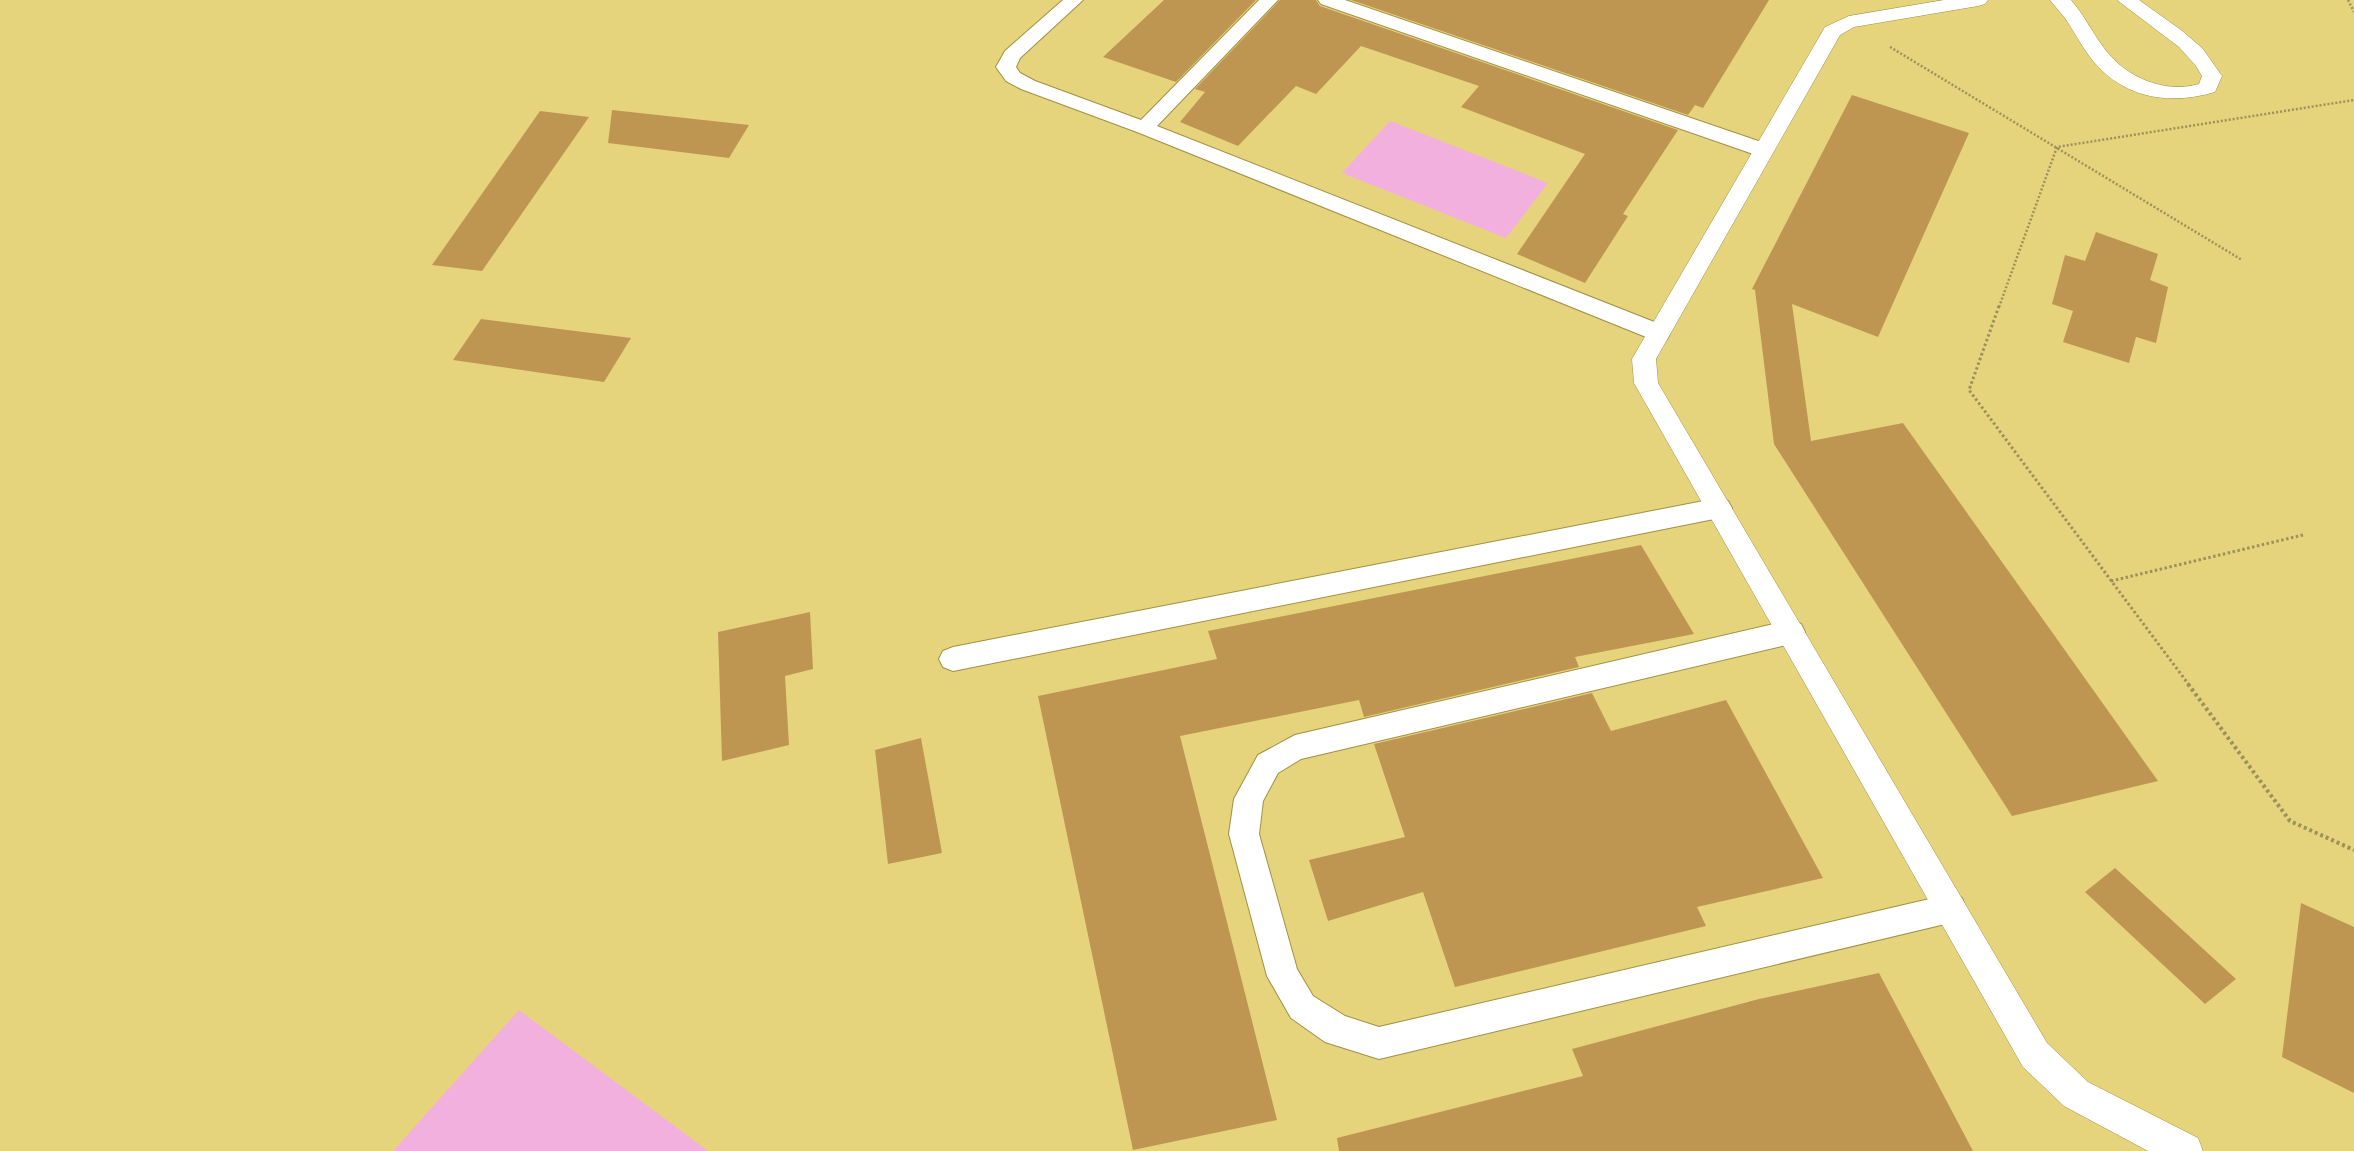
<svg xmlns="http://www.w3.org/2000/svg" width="2354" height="1151" font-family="Spectral,serif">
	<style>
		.built { fill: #e6d47d }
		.green { fill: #f1b0dd }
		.building { fill: #bf9651 }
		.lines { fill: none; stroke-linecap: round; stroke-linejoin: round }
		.lane-casing { stroke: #a09043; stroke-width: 2 }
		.street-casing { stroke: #a09043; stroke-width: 1 }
		.path-far2 { stroke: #9d915a; stroke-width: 2.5; stroke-dasharray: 2 2; stroke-linecap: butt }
		.path-far1 { stroke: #9d915a; stroke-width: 3; stroke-dasharray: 2.5 2.5; stroke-linecap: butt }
		.path { stroke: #9d915a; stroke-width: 4; stroke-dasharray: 3 3; stroke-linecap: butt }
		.lane { fill: #fff; fill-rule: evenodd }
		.street { fill: #fff; fill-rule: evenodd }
	</style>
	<rect width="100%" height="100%" fill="#eede90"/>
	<path class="built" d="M0,0H2354V1151H0Z"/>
	<path class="green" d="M1390,121L1548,183L1506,238L1342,173Z
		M519,1010L708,1151H393Z"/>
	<path class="building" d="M1164,0H1256L1176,82L1103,57Z
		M1280,0H1316L1320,6L1678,130L1623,214L1628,216L1585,283L1517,254L1585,154L1461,107L1479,86L1361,46L1316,94L1296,86L1238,146L1180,122L1205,92L1195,89Z
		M1351,0H1769L1703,108L1695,105L1688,115Z
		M1852,95L1969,133L1878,337L1792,304L1811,441L1903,423L2158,781L2012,816L1774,444L1755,290L1752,289Z
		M612,110L749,125L729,158L608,143Z
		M540,111L589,117L482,271L432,265Z
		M2096,232L2158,254L2150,280L2168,287L2156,343L2136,337L2129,363L2063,342L2073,311L2052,304L2065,255L2085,261Z
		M481,319L631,338L604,382L453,360Z
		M1641,545L1694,634L1575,657L1579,667L1364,717L1359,700L1180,736L1277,1120L1133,1150L1038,696L1217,659L1208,631Z
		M810,612L813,669L785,676L789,745L722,761L718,632Z
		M1592,693L1611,731L1726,700L1823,878L1697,907L1706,926L1455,987L1423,892L1328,921L1309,860L1405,837L1374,744Z
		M921,738L942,853L888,864L875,750Z
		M2115,868L2236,979L2205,1004L2085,892Z
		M2301,903L2354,927V1093L2282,1057Z
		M1879,973L1973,1151H1339L1337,1138L1583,1076L1572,1049L1759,999Z"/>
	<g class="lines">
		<defs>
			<path id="lane" d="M1063,0H1083L1020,58L1016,67L1020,73L1035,81L1141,120L1259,0H1278L1157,126L1667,327L1670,333L1667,339L1659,341L1651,339L1137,132L1021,89L1006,81L996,67L1005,51Z
				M1318,0H1345L1770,145L1773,150L1770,155L1763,157L1756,155L1321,4Z
				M1719,498L1728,501L1732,508L1728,515L1719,518L953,671L943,667L939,659L943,651L953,647Z
				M1791,620L1801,624L1805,632L1801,640L1791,644L1301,759L1278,773L1263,801L1259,834L1297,969L1313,996L1345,1016L1379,1027L1951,894L1962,898L1966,909L1962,920L1379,1059L1325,1042L1291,1018L1267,976L1229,834L1234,799L1258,755L1295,735Z"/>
			<path id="street" d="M1944,0H1988L1985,4L1978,6L1854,27L1840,35L1656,359L1658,383L2047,1043L2088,1082L2198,1138L2203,1151H2148L2064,1106L2023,1067L1634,383L1632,359L1825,27L1849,16Z
				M2050,0H2071C2084,15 2092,32 2104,48C2125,77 2164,94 2199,84L2202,76L2196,66L2179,47L2117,0H2139L2181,30L2203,49L2222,76L2215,92C2168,106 2121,98 2090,57C2081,45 2074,31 2065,18C2060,12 2055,6 2050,0Z"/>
		</defs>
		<use href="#lane" class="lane-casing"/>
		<use href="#street" class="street-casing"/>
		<path class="path-far2" d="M2348,0L2354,12
			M1890,47L2242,260
			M1999,307L2057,147L2354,100"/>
		<path class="path-far1" d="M1999,306L1969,390L2189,685
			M2111,581L2303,535"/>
		<path class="path" d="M2188,684L2290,821L2354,850"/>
		<use href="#lane" class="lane"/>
		<use href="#street" class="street"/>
	</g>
</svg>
